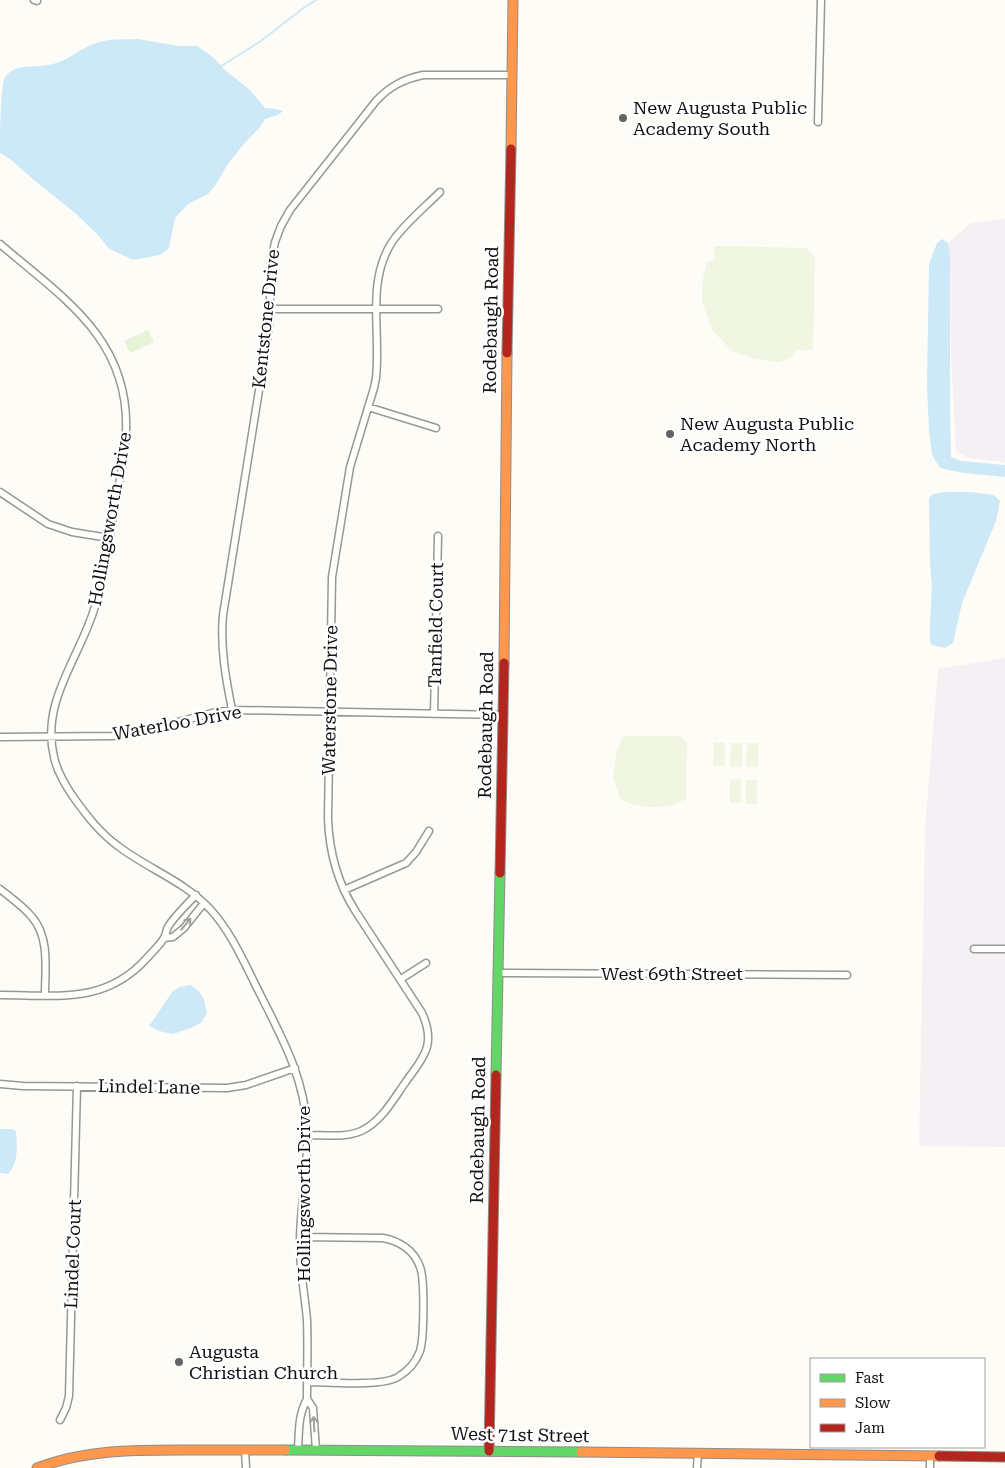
<svg xmlns="http://www.w3.org/2000/svg" width="1005" height="1468" font-family="'Roboto Serif',serif">
	<style>
		.industrial { fill: #f5f0f3 }
		.green { fill: #e7f3d7 }
		.pitch { fill: #f0f6e1 }
		.water { fill: #cde8f7 }
		.lines { fill: none; stroke-linecap: round; stroke-linejoin: round }
		.stream { stroke: #cde8f7; stroke-width: 2 }
		.street-casing { stroke: #979795; stroke-width: 9 }
		.fast-casing { stroke: #8e8d8b; stroke-width: 11 }
		.slow-casing { stroke: #8e8d8b; stroke-width: 11 }
		.jam-casing { stroke: #8e8d8b; stroke-width: 11 }
		.street { stroke: #fffffe; stroke-width: 6 }
		.fast { stroke: #63d668; stroke-width: 9 }
		.slow { stroke: #ff974d; stroke-width: 9 }
		.jam { stroke: #b3261e; stroke-width: 9 }
		.oneway { stroke: #a0a09f }
		.poi-dot { fill: #646362; stroke: #fff; stroke-width: 2 }
		.labels { text-anchor: middle; stroke-width: 5; stroke-linejoin: round; paint-order: stroke }
		.poi-label { font-size: 18px; fill: #111; stroke: #fff; text-anchor: start }
		.street-label { font-size: 18px; fill: #111; stroke: #fff }
	</style>
	<rect width="100%" height="100%" fill="#fdfcf7"/>
	<path class="industrial" d="M1005,219V462L968,458L956,451L951,354L950,256L948,243L971,223Z
		M1005,658V1147L919,1146L925,830L938,669Z"/>
	<path class="green" d="M148,330L154,342L130,353L124,341Z"/>
	<path class="pitch" d="M714,246L806,248L815,257L813,350H796L790,358L779,362L755,359L732,351L712,330L702,301L703,277L707,262L715,259Z
		M623,736H679L687,742L686,799C681,801 676,804 672,805C655,809 636,807 621,800L613,778L616,755Z
		M714,742L725,743V766H713Z
		M731,743H742V767H730Z
		M747,743H758V767H746Z
		M730,779H741V803H730Z
		M746,780H757V804H746Z"/>
	<path class="water" d="M138,39L178,46H197L214,58L225,70L250,90L265,108L276,109L283,111L278,115L265,119L260,127L243,145L227,165L217,183L208,194L188,204L175,218L169,248L160,255L133,260L108,248L99,236L74,212L35,181L10,159L0,153C0,137 0,89 5,77C16,63 32,68 47,65C66,63 79,49 96,43C109,38 124,40 138,39Z
		M942,239L948,243L950,256V409L951,457L961,461L1005,465V477L964,473L940,468L932,455L929,431L927,386L929,264L937,243Z
		M946,492H971L994,495L1000,501L996,521L962,603L953,643L945,648L932,645L930,640V621L932,585L930,562L929,498L933,494Z
		M190,985C203,992 204,999 207,1013L202,1022L191,1028L173,1034L159,1031L149,1026L173,991L180,987Z
		M0,1129H12L16,1131C17,1145 19,1163 8,1174L0,1173Z"/>
	<g class="lines">
		<path class="stream" d="M220,67L261,41L302,9L316,0"/>
		<defs>
			<path id="street" d="M34,0L37,1
				M818,122L821,0
				M0,244C63,298 130,339 126,432C125,458 119,485 114,510C107,549 103,590 88,626C71,669 42,708 54,757C57,772 65,785 74,798C87,816 100,833 118,846C148,869 184,881 210,909C231,932 243,960 257,988C280,1034 305,1077 307,1130C309,1169 299,1208 300,1248C300,1272 305,1296 307,1320C308,1346 307,1373 307,1399C298,1415 299,1432 298,1450
				M270,309H438
				M368,407L436,428
				M0,492L48,524L72,532L109,538
				M232,710C226,679 220,648 223,615L268,334L270,318V268L275,242L281,226L290,210L376,101C390,86 404,79 423,75H511
				M434,714L438,536
				M0,737L113,736L151,729L216,712L235,710L503,715
				M0,889C11,898 23,906 32,917C50,938 45,969 45,995
				M344,890L406,863L416,852L429,831
				M164,938L173,937L184,928L204,903
				M974,949H1005
				M497,973L847,975
				M401,979L426,963
				M0,995C56,995 105,1005 147,958C152,952 160,945 164,938C166,935 166,930 168,927C173,918 188,903 196,895
				M0,1084L23,1086L227,1088L246,1085L295,1068
				M307,1135C324,1135 345,1138 361,1131C381,1122 393,1100 405,1083C413,1071 423,1061 427,1047C430,1035 427,1024 422,1013L356,912C338,884 329,852 328,818L332,577L350,467L374,388L376,378C381,332 366,282 392,242C405,223 424,208 440,192
				M300,1237L383,1238C399,1241 414,1250 420,1267C425,1279 424,1338 420,1351C416,1362 408,1371 398,1377C381,1387 328,1382 307,1382
				M307,1399L313,1408L316,1450
				M60,1420L66,1408L69,1396L77,1086
				M245,1451L246,1468
				M697,1468L698,1453
				M930,1468V1456"/>
			<path id="fast" d="M496,1075L500,873
				M285,1450L581,1452"/>
			<path id="slow" d="M511,149L513,0
				M504,663L507,353
				M581,1452L939,1456
				M37,1468C84,1450 131,1450 181,1450C215,1450 250,1450 285,1450"/>
			<path id="jam" d="M507,353L511,149
				M500,873L504,663
				M489,1451L496,1075
				M939,1456L1005,1457"/>
		</defs>
		<use href="#street" class="street-casing"/>
		<use href="#fast" class="fast-casing"/>
		<use href="#slow" class="slow-casing"/>
		<use href="#jam" class="jam-casing"/>
		<use href="#street" class="street"/>
		<use href="#fast" class="fast"/>
		<use href="#slow" class="slow"/>
		<use href="#jam" class="jam"/>
	</g>
	<defs><path id="oneway-shaft" d="M-6 0H5M1.5-3L5.5 0L1.5 3" fill="none" stroke-width="1.6" stroke-linecap="round" stroke-linejoin="round" transform="scale(1.25)"/></defs>
	<g class="oneway">
		<use href="#oneway-shaft" transform="translate(186 924) rotate(-50)"/>
		<use href="#oneway-shaft" transform="translate(314 1424) rotate(-93)"/>
	</g>
	<g class="poi-dot">
		<circle cx="623" cy="118" r="5"/>
		<circle cx="670" cy="434" r="5"/>
		<circle cx="179" cy="1362" r="5"/>
	</g>
	<g class="labels">
		<g class="poi-label">
			<text x="633" y="114">New Augusta Public<tspan x="633" dy="21">Academy South</tspan></text>
			<text x="680" y="430">New Augusta Public<tspan x="680" dy="21">Academy North</tspan></text>
			<text x="189" y="1358">Augusta<tspan x="189" dy="21">Christian Church</tspan></text>
		</g>
		<g class="street-label">
			<text transform="translate(266 319) rotate(-84)" y="6">Kentstone Drive</text>
			<text transform="translate(491 320) rotate(-89)" y="6">Rodebaugh Road</text>
			<text transform="translate(110 519) rotate(-80)" y="6">Hollingsworth Drive</text>
			<text transform="translate(436 625) rotate(-89)" y="6">Tanfield Court</text>
			<text transform="translate(330 700) rotate(-89)" y="6">Waterstone Drive</text>
			<text transform="translate(177 723) rotate(-10)" y="6">Waterloo Drive</text>
			<text transform="translate(486 725) rotate(-89)" y="6">Rodebaugh Road</text>
			<text x="672" y="980">West 69th Street</text>
			<text transform="translate(149 1087) rotate(1)" y="6">Lindel Lane</text>
			<text transform="translate(478 1130) rotate(-89)" y="6">Rodebaugh Road</text>
			<text transform="translate(304 1194) rotate(-90)" y="6">Hollingsworth Drive</text>
			<text transform="translate(73 1254) rotate(-88)" y="6">Lindel Court</text>
			<text transform="translate(520 1435) rotate(1)" y="6">West 71st Street</text>
		</g>
	</g>
	<rect x="810" y="1358" width="175" height="90" fill="#ffffff" stroke="#a0a0a0"/>
	<rect x="820" y="1374" width="25" height="8" fill="#63d668" stroke="#a0a0a0"/>
	<text x="855" y="1383" font-size="15" fill="#111111">Fast</text>
	<rect x="820" y="1399" width="25" height="8" fill="#ff974d" stroke="#a0a0a0"/>
	<text x="855" y="1408" font-size="15" fill="#111111">Slow</text>
	<rect x="820" y="1424" width="25" height="8" fill="#b3261e" stroke="#a0a0a0"/>
	<text x="855" y="1433" font-size="15" fill="#111111">Jam</text>
</svg>
